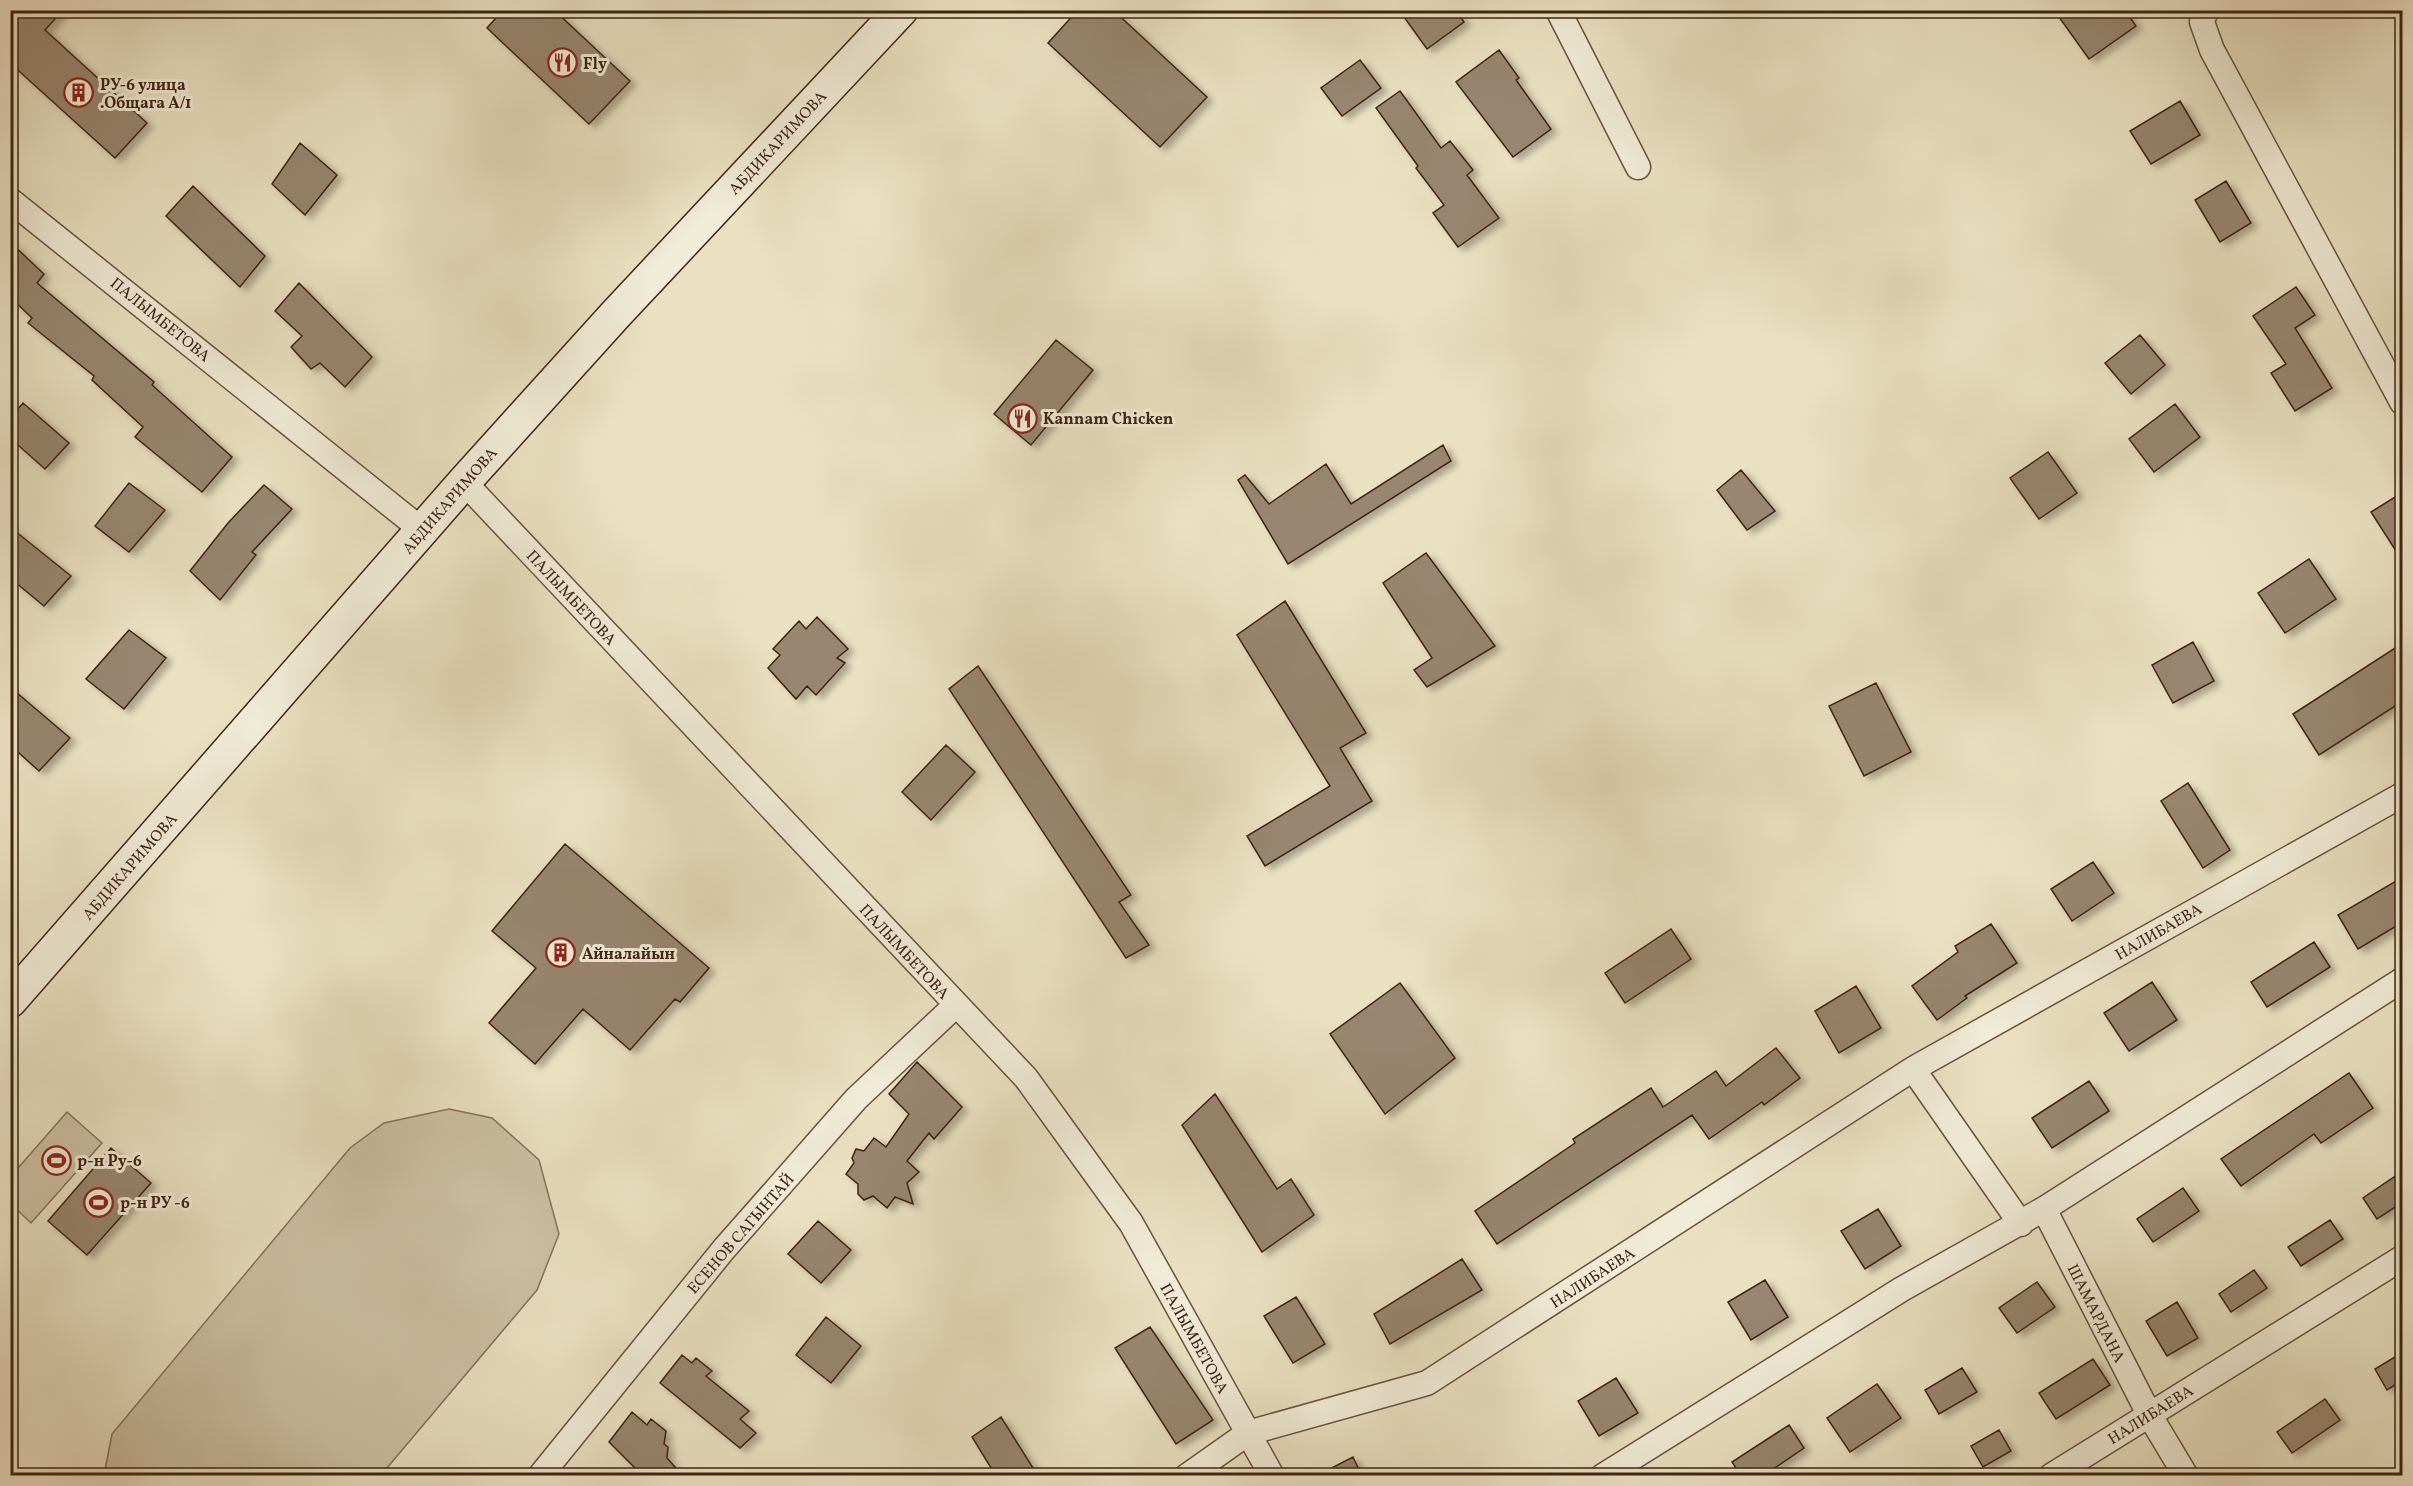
<svg xmlns="http://www.w3.org/2000/svg" width="2413" height="1486" font-family="Vollkorn,serif">
	<style>
		.green { fill: #cdc1a5; stroke: #86725e; stroke-width: 1.5 }
		.building { fill: #98866f; stroke: #402316; stroke-width: 1.5; filter: url(#shadow) }
		.lines { fill: none; stroke-linecap: round; stroke-linejoin: round }
		.street-casing { stroke: #6a5241; stroke-width: 27 }
		.secondary-casing { stroke: #402316; stroke-width: 36 }
		.street { stroke: #f1ecd7; stroke-width: 24 }
		.secondary { stroke: #f1ecd7; stroke-width: 33 }
		.labels { text-anchor: middle; stroke-width: 6; stroke-linejoin: round; paint-order: stroke }
		.poi-label { font-size: 16px; font-weight: bold; fill: #402316; stroke: #f1ecd7; text-anchor: start }
		.street-label { font-size: 16px; fill: #402316; stroke: #f1ecd7 }
	</style>
	<defs>
		<filter id="shadow"><feDropShadow dx="6" dy="4" stdDeviation="3" flood-color="#0004"/></filter>
	</defs>
	<rect width="100%" height="100%" fill="#eae1c2"/>
	<filter id="stains"><feTurbulence type="fractalNoise" baseFrequency=".00333" numOctaves="4"/><feColorMatrix values="0 0 0 0 .2 0 0 0 0 .09 0 0 0 0 .02 0 0 0 .5 -.17"/></filter>
	<radialGradient id="worn" r=".72"><stop offset=".6" stop-color="#630" stop-opacity="0"/><stop offset="1" stop-color="#630" stop-opacity=".3"/></radialGradient>
	<path class="green" d="M449,1109L492,1118L539,1160L559,1234L537,1290L381,1475H104L112,1434L350,1148L384,1123Z
		M67,1112L102,1143L31,1223L11,1204V1176Z"/>
	<path class="building" d="M10,10H63L45,30L147,123L115,158L10,63Z
		M503,10H554L630,81L589,124L487,28Z
		M1078,10H1113L1207,97L1160,147L1048,43Z
		M1399,10H1456L1464,22L1427,49Z
		M2054,10H2125L2136,26L2089,59Z
		M1499,50L1519,78L1516,80L1551,129L1513,157L1456,82Z
		M1360,60L1381,88L1342,116L1321,88Z
		M1400,91L1441,148L1450,141L1473,170L1467,175L1499,218L1458,247L1433,213L1444,205L1416,168L1418,166L1376,108Z
		M2180,101L2200,135L2151,164L2130,131Z
		M300,143L337,175L305,215L272,184Z
		M2226,181L2251,223L2220,242L2195,200Z
		M193,186L265,256L240,287L166,216Z
		M10,242L44,274L37,283L154,382L152,385L232,457L202,492L135,437L143,427L92,380L94,376L28,323L32,318L10,297Z
		M299,283L372,357L345,387L320,363L311,369L291,347L302,336L275,311Z
		M2296,287L2315,315L2295,328L2332,388L2295,411L2271,373L2286,364L2253,316Z
		M2140,335L2165,365L2131,394L2105,363Z
		M1056,340L1093,370L1031,445L994,414Z
		M23,403L69,443L45,469L10,438V418Z
		M2175,404L2200,437L2154,472L2129,439Z
		M1443,445L1451,461L1288,564L1238,480L1245,475L1269,504L1326,464L1351,504Z
		M2048,452L2077,493L2039,519L2010,478Z
		M1741,470L1775,511L1747,530L1717,490Z
		M129,483L165,510L129,552L95,526Z
		M264,485L292,509L252,552L256,555L220,600L190,571L228,523Z
		M2403,492V562L2371,512Z
		M10,527L71,576L44,606L10,578Z
		M1426,553L1495,646L1427,687L1414,670L1432,658L1383,583Z
		M2309,559L2336,599L2285,633L2258,593Z
		M1285,601L1366,733L1340,748L1372,801L1265,866L1247,836L1330,786L1237,635Z
		M817,617L848,649L837,658L845,663L816,695L807,686L796,699L768,668L780,655L773,649L799,621L806,629Z
		M129,630L166,658L124,709L86,679Z
		M2193,642L2214,681L2173,703L2152,665Z
		M2403,643V701L2319,755L2293,714Z
		M978,666L1131,895L1119,902L1149,945L1126,958L949,689Z
		M1876,683L1911,752L1864,776L1829,706Z
		M10,687L70,738L39,771L10,745Z
		M946,745L975,772L931,820L902,792Z
		M2188,783L2230,850L2203,868L2161,801Z
		M565,844L709,968L680,1002L675,999L630,1050L583,1009L535,1064L489,1023L536,968L492,931Z
		M2093,862L2114,893L2072,921L2051,889Z
		M2403,877V922L2358,949L2338,915Z
		M1991,924L2017,963L1965,996L1967,998L1937,1020L1912,986L1958,952L1955,946Z
		M1671,929L1691,959L1625,1003L1605,973Z
		M2314,942L2330,967L2267,1007L2251,982Z
		M2152,982L2177,1020L2129,1051L2104,1013Z
		M1400,983L1455,1058L1385,1114L1330,1034Z
		M1856,986L1881,1028L1839,1053L1815,1011Z
		M1776,1048L1800,1078L1764,1105L1762,1102L1709,1139L1692,1115L1497,1244L1475,1211L1575,1143L1573,1139L1651,1088L1663,1107L1716,1071L1726,1086Z
		M917,1062L962,1107L934,1139L929,1133L907,1161L919,1172L907,1183L913,1204L895,1197L887,1208L873,1196L864,1200L858,1194V1184L846,1174L854,1163L852,1158L856,1149L864,1151L874,1138L886,1147L909,1114L889,1094Z
		M2349,1073L2373,1108L2321,1143L2314,1134L2241,1186L2221,1159Z
		M2089,1081L2109,1111L2052,1148L2032,1118Z
		M1215,1094L1277,1189L1291,1179L1314,1215L1262,1252L1182,1125Z
		M111,1148L151,1183L87,1255L48,1221Z
		M2403,1171V1202L2377,1219L2363,1198Z
		M2183,1188L2199,1211L2153,1242L2137,1219Z
		M1878,1209L1901,1246L1865,1269L1841,1231Z
		M2330,1220L2343,1239L2301,1266L2288,1247Z
		M818,1221L851,1250L821,1283L788,1254Z
		M1462,1259L1482,1290L1390,1344L1374,1314Z
		M2254,1270L2267,1288L2231,1312L2219,1294Z
		M1765,1280L1788,1317L1751,1340L1728,1302Z
		M2037,1282L2055,1307L2017,1333L1999,1308Z
		M1296,1297L1325,1344L1293,1363L1264,1316Z
		M2177,1302L2198,1338L2167,1356L2146,1321Z
		M826,1317L861,1346L831,1383L796,1355Z
		M1150,1327L1213,1420L1176,1444L1115,1348Z
		M2403,1352V1380L2387,1390L2375,1369Z
		M682,1355L692,1363L696,1358L712,1371L706,1376L749,1411L740,1419L756,1433L740,1448L660,1383Z
		M2093,1359L2110,1385L2056,1419L2039,1393Z
		M1962,1368L1977,1392L1939,1414L1925,1390Z
		M1616,1378L1638,1413L1599,1436L1578,1401Z
		M1877,1384L1901,1418L1850,1452L1827,1418Z
		M2325,1399L2340,1420L2292,1453L2277,1432Z
		M632,1412L647,1425L651,1419L666,1431L664,1444L668,1447L667,1458L683,1476H643L609,1442Z
		M1001,1417L1038,1476H996L972,1437Z
		M1789,1425L1804,1448L1763,1476H1741L1732,1462Z
		M1999,1430L2011,1451L1983,1467L1971,1446Z
		M1353,1457L1362,1476H1316Z"/>
	<g class="lines">
		<defs>
			<path id="street" d="M1558,10L1638,167
				M2206,10L2202,22L2212,50L2402,402
				M10,200L422,530
				M464,482L1026,1078L1131,1223L1272,1476
				M1913,1069L2021,1224
				M2044,1209L2150,1416L2186,1476
				M540,1476L724,1249L856,1099L956,1005
				M1187,1476L1248,1433L1427,1383L1913,1069L2402,795
				M1603,1476L1902,1289L2044,1209L2402,980
				M2051,1476L2402,1258"/>
			<path id="secondary" d="M10,1001L464,482L616,314L901,10"/>
		</defs>
		<use href="#street" class="street-casing"/>
		<use href="#secondary" class="secondary-casing"/>
		<use href="#street" class="street"/>
		<use href="#secondary" class="secondary"/>
	</g>
	<defs>
		<symbol id="restaurant-ring" viewBox="-11 -11 22 22"><circle r="9.5" fill="#f1ecd7" stroke="#8f2418" stroke-width="1.5"/><path d="M-5-6h1v4h1v-4h1v4h1v-4h1v5L-1.5 .5V6h-2V.5L-5-1ZM5-6V6H3V1.5H1.5Q1.5-4 5-6Z" fill="#8f2418"/></symbol>
		<symbol id="building-ring" viewBox="-11 -11 22 22"><circle r="9.5" fill="#f1ecd7" stroke="#8f2418" stroke-width="1.5"/><path d="M-4-6H4V6H1V3H-1V6H-4ZM-2.5-4.3h1.7v1.8h-1.7ZM.8-4.3h1.7v1.8H.8ZM-2.5-1h1.7V.8h-1.7ZM.8-1h1.7V.8H.8Z" fill="#8f2418"/></symbol>
		<symbol id="stadium-ring" viewBox="-11 -11 22 22"><circle r="9.5" fill="#f1ecd7" stroke="#8f2418" stroke-width="1.5"/><path d="M0-5a6.5 5 0 1 0 0 10a6.5 5 0 1 0 0-10ZM-3.5-1.8h7v3.6h-7Z" fill="#8f2418"/></symbol>
	</defs>
	<g fill-rule="evenodd">
		<use href="#restaurant-ring" x="546" y="46" width="33" height="33"/>
		<use href="#building-ring" x="62" y="76" width="33" height="33"/>
		<use href="#restaurant-ring" x="1006" y="402" width="33" height="33"/>
		<use href="#building-ring" x="544" y="936" width="33" height="33"/>
		<use href="#stadium-ring" x="40" y="1144" width="33" height="33"/>
		<use href="#stadium-ring" x="82" y="1186" width="33" height="33"/>
	</g>
	<g class="labels">
		<g class="poi-label">
			<text x="583" y="69">Fly</text>
			<text x="100" y="90">РУ-6 улица<tspan x="100" dy="18">.Общага А/1</tspan></text>
			<text x="1043" y="424">Kannam Chicken</text>
			<text x="582" y="959">Айналайын</text>
			<text x="77" y="1166">р-н Ру-6</text>
			<text x="120" y="1208">р-н РУ -6</text>
		</g>
		<g class="street-label">
			<text transform="translate(777 142) rotate(-47)" y="6">АБДИКАРИМОВА</text>
			<text transform="translate(161 319) rotate(39)" y="6">ПАЛЫМБЕТОВА</text>
			<text transform="translate(449 500) rotate(-49)" y="6">АБДИКАРИМОВА</text>
			<text transform="translate(572 597) rotate(47)" y="6">ПАЛЫМБЕТОВА</text>
			<text transform="translate(129 866) rotate(-49)" y="6">АБДИКАРИМОВА</text>
			<text transform="translate(2158 931) rotate(-30)" y="6">НАЛИБАЕВА</text>
			<text transform="translate(905 951) rotate(47)" y="6">ПАЛЫМБЕТОВА</text>
			<text transform="translate(740 1233) rotate(-49)" y="6">ЕСЕНОВ САГЫНТАЙ</text>
			<text transform="translate(1592 1277) rotate(-33)" y="6">НАЛИБАЕВА</text>
			<text transform="translate(2097 1313) rotate(63)" y="6">ШАМАРДАНА</text>
			<text transform="translate(1195 1338) rotate(61)" y="6">ПАЛЫМБЕТОВА</text>
			<text transform="translate(2150 1414) rotate(-32)" y="6">НАЛИБАЕВА</text>
		</g>
	</g>
	<rect width="2413" height="1486" fill="none" stroke="#eae1c2" stroke-width="36"/>
	<rect x="12" y="12" width="2389" height="1462" fill="none" stroke="#402316" stroke-width="3"/>
	<rect x="18" y="18" width="2377" height="1450" fill="none" stroke="#402316" stroke-width="1.5"/>
	<rect width="100%" height="100%" filter="url(#stains)"/>
	<rect width="100%" height="100%" fill="url(#worn)"/>
</svg>
